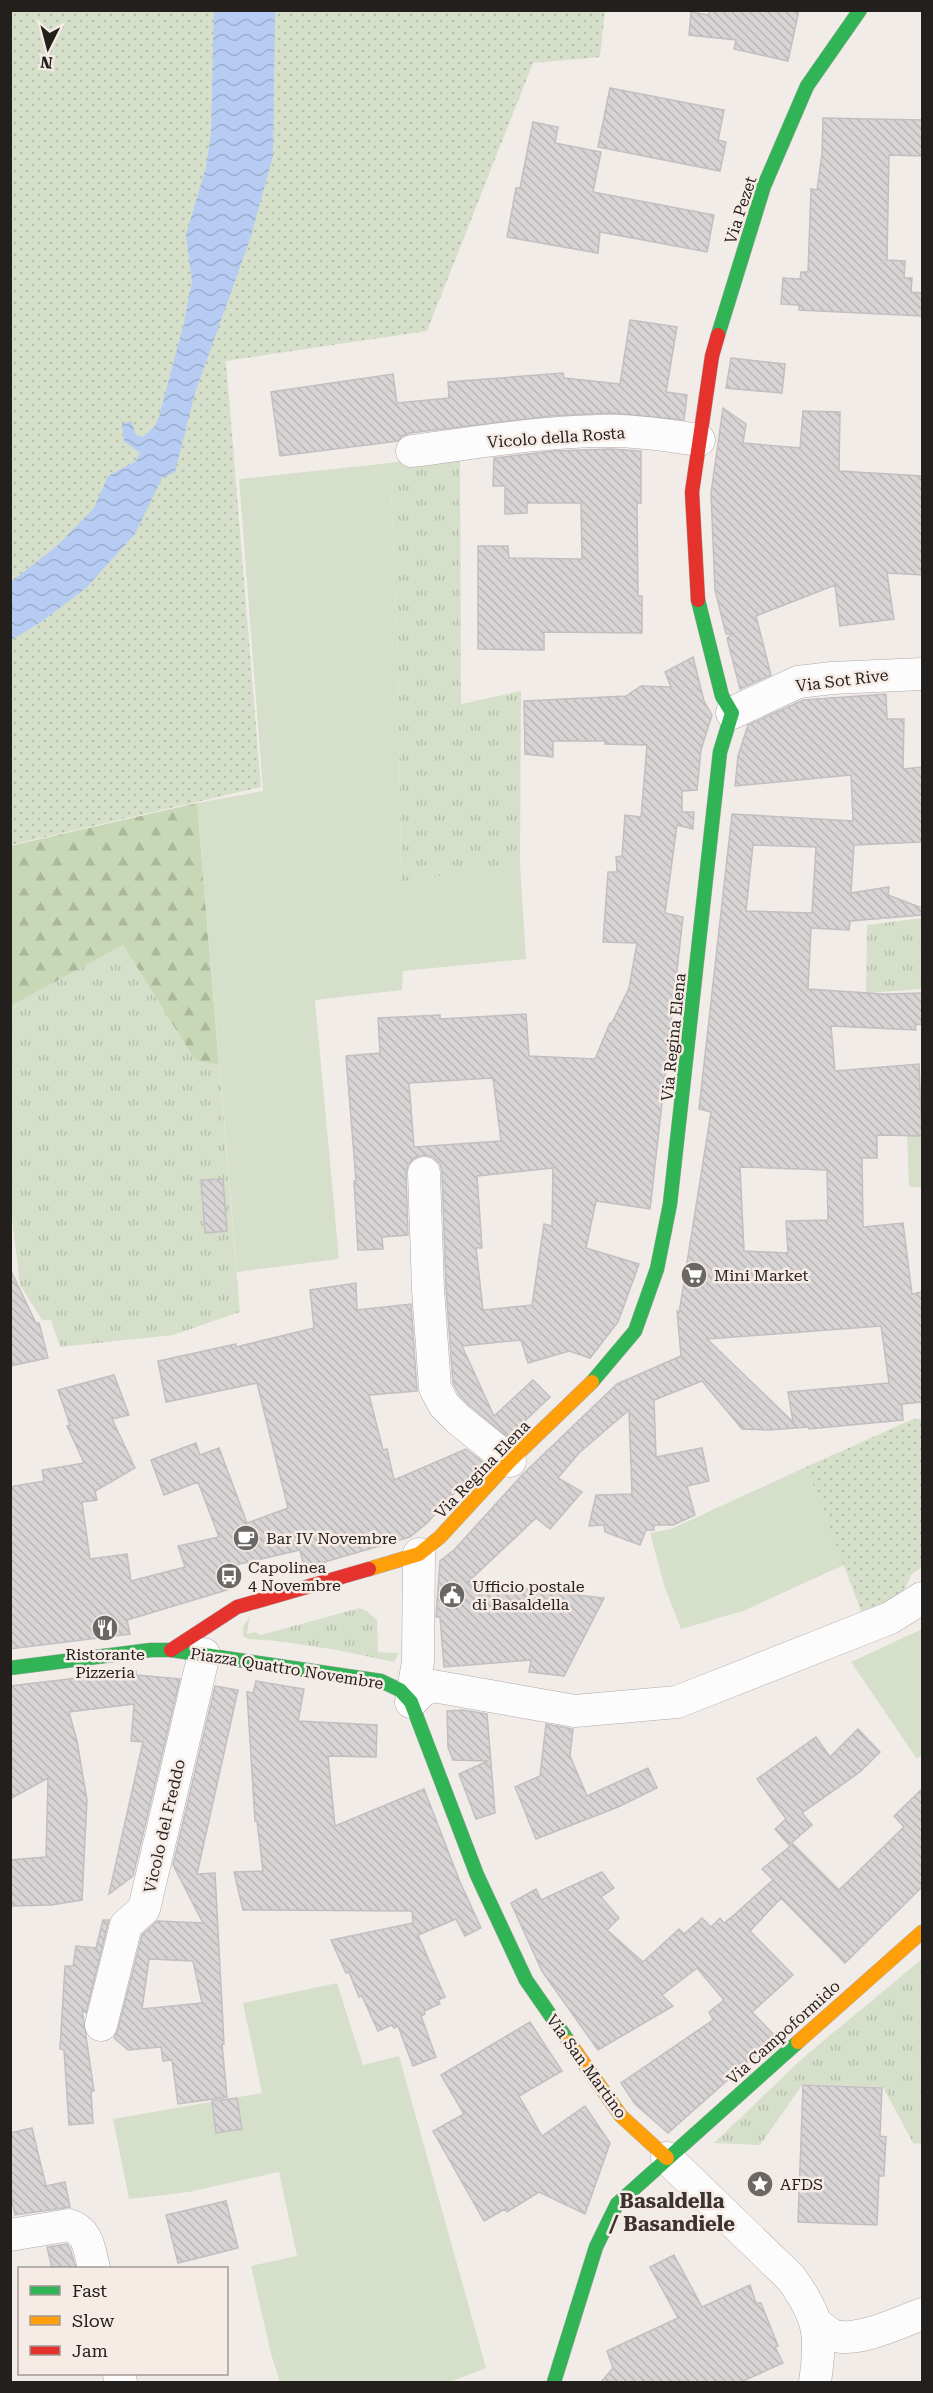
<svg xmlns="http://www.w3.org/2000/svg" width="933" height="2393" font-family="'Roboto Serif',serif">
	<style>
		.grass { fill: url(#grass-tufts) }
		.forest { fill: url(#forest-firs) }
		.park { fill: url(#park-dots) }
		.garden { fill: #d6dfca }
		.water { fill: url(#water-waves) }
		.building { fill: url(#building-back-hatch); stroke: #c2bfc0; stroke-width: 1.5; fill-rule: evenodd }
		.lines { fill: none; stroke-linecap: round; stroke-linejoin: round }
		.street-casing { stroke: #aea9a7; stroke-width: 33 }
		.fast-casing { stroke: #aea9a7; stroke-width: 15 }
		.slow-casing { stroke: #aea9a7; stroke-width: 15 }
		.jam-casing { stroke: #aea9a7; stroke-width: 15 }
		.street { stroke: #fdfcfc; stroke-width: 32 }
		.fast { stroke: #30b455; stroke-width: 14 }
		.slow { stroke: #ff9f0a; stroke-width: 14 }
		.jam { stroke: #e5322d; stroke-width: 14 }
		.labels { text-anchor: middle; stroke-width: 5; stroke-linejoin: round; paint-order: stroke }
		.street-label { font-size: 16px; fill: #231f1d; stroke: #f6ebe5 }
		.poi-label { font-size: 16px; fill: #231f1d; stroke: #f6ebe5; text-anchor: start }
		.quarter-label { font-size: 20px; font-weight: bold; fill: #3b332e; stroke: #f6ebe5 }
	</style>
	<defs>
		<pattern id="grass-tufts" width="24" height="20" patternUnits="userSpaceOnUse" patternTransform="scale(1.5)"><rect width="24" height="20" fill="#d6dfca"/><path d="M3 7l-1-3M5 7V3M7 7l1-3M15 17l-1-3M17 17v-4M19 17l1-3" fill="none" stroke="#b7bfad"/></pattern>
		<pattern id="forest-firs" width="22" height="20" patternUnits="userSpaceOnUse" patternTransform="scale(1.5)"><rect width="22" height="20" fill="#c8d7b6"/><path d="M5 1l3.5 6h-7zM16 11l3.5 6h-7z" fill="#acb89c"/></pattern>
		<pattern id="park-dots" width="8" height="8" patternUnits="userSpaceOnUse" patternTransform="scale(1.5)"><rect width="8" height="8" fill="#d6dfca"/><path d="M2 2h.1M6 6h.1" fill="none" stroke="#b7bfad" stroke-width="1.8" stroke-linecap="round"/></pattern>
		<pattern id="water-waves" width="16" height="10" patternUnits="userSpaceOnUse" patternTransform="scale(1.5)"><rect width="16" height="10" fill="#b6ccf2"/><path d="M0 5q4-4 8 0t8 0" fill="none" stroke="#9cafcf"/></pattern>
		<pattern id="building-back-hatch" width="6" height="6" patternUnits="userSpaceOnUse" patternTransform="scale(1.5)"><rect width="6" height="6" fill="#d8d4d5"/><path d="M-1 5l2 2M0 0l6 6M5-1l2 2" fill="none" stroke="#b9b6b6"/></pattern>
	</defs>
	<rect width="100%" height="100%" fill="#f2ece9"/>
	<path class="grass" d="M460,454L461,704L521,691L520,864L401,882L398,656L390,463Z
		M922,918V989L866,993L867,925Z
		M123,945L195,1060L219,1065L240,1312L173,1335L60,1347L51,1320H42L20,1285L11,1210V1006Z
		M359,1608L367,1611L377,1620L378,1652L399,1653L394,1662L337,1650L278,1641L248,1639L243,1636V1627L250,1616L247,1634L254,1632L261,1635Z
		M922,1959V2144L913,2143L883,2087L803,2084L760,2145L714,2143L805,2056Z"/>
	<path class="forest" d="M197,803L219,1065L195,1060L123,945L11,1006L10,846Z"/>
	<path class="park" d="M10,11H605L600,57L533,63L427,331L226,361L261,787L11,845Z
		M922,1418V1567L911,1575L901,1597L865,1621L806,1467L911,1420Z"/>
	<path class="garden" d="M390,463L398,656L401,882L520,864L526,959L403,971L402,990L315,1000L339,1259L237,1272L197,803L263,791L239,479Z
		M922,1134V1187H909L907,1135Z
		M806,1467L844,1565L743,1611L681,1629L664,1585L650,1533L671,1529Z
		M922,1629V1754L917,1759L851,1662Z
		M337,1983L363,2065L399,2056L486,2368L450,2382H280L271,2354L251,2266L297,2256L279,2172L189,2192L129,2199L113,2119L262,2093L243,2003Z"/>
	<path class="water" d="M214,11H275L273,156L251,236L195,393L175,472L162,478L135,534L86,588L41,622L11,640V582L58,545L94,508L108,476L136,461L140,453L124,441L122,424L131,421L136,435L143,437L155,426L159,417L184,323L192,281L186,235L206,167L211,133Z"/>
	<path class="building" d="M709,10H799L788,61L734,49L736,40L689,35L691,12L709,15Z
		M610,88L724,110L718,140L726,142L720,171L598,147Z
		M823,118L922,120V156L889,155L887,260L905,261L904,278H912L911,292L922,293V316L799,310V305L781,304L783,278L800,279L801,272H808L811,189L817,190L822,154Z
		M533,122L558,127L555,143L601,152L593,192L714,215L707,252L600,232L598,253L507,237L516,188H520Z
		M630,320L677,327L666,392L687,395L684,420L612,413L551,416L410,433L402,436L398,441L280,456L271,392L393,374L397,403L449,398L448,382L563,373L564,378L620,384Z
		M731,358L785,364L782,393L726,388Z
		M723,408L746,424L743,443L800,448L803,411L840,412L839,471L922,476V575L887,573L894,619L840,626L835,585L756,616L771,675L740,689L727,638L733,634H726L715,590L711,493Z
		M611,449L641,451V503H637L638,596H642V633L544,632V650L478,649V546H508L509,558L582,559L581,503H527V513L505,514V486H493L494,458L554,451Z
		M693,657L704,701L712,715L701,750L697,790L682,791V812H694L693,829L677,825L665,913L683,917L651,1201L650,1209L596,1201L586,1248L639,1264L618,1322L590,1358L569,1351L528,1363L521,1340L462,1346L494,1416L533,1380L550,1397L508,1437L470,1406L459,1394L453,1383L446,1288L442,1172L440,1164L433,1157L423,1155L414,1158L408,1165L406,1174L408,1235L382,1237L383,1249L358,1250L354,1181H356L346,1056L380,1053L378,1018L440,1015V1019L526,1014L529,1056L595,1059L610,1023H612L629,988L637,943L603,942L608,872H617L616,857L622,856L625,815L641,817L647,745L605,744V741H553V757L525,754L524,701L626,696L641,686L671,687L665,672ZM493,1078L501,1141L414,1147L409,1083ZM553,1168L552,1226L544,1224L532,1305L483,1310L476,1248H482L477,1176Z
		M886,694L887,719H904L903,769L922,767V842L854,845L851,893L889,887L888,895L922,908V915L850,921L849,930L811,928L808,989L884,994L922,993V1024L915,1025L916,1030L831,1026L835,1071L919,1064L922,1136L877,1135V1158H862L863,1227L903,1223L912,1294L922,1292V1402L902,1404L903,1420L809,1429L808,1427L769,1430L742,1429L702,1381L654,1400L656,1457L702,1448L709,1481L687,1486L695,1515L673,1525H654V1530H646L640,1545L605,1532L604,1525L589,1526L596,1495L632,1494L629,1410L579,1453L558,1478L582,1492L550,1529L536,1518L468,1582L604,1598L564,1676L529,1672L531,1660L444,1667L440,1617H436L440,1561L454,1550L523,1474L617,1384L681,1356L677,1311L679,1313L711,1112L699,1109L732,814L853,821L851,775L735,786L738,756L748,725L803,700ZM753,845L816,847L812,913L746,911ZM740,1167L827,1170L828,1220L786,1221L788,1253L744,1251ZM881,1326L889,1383L788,1392L793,1422L707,1339Z
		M223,1179L227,1231L205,1233L201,1180Z
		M10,1269L36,1323H39L48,1358L10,1366Z
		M356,1283L357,1310L411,1304L417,1391L369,1395L383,1450L387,1449L394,1480L466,1449L483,1462L427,1523L410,1537L304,1568L300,1550L222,1568L227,1590L127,1620L130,1634L10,1649V1487L44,1481L42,1470L84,1463L67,1426L70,1425L58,1390L114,1375L129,1415L112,1419L135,1468L95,1491L97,1500L82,1502L90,1559L127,1554L131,1581L185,1567L178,1546L219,1537L198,1482L164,1495L151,1460L196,1443L200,1455L219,1448L247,1523L288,1508L257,1383L166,1402L158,1361L236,1344V1347L314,1328L310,1290Z
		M136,1671V1675L180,1679L133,1876L109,1894L143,1742L131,1741L134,1704L69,1712L77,1741L87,1800L82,1900L51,1905L10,1906V1860L46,1857L48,1778L10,1799V1686Z
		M256,1681L304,1689L298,1721L377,1725L376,1757L328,1756L335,1826L424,1789L460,1882L481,1928L465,1936L456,1919L418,1935L445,1997L438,2000L440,2004L424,2011L425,2014L421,2016L436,2057L413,2066L398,2026L394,2028L392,2025L378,2031L362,1996L359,1997L349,1972L346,1973L331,1940L413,1923L412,1911L243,1910L234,1872L263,1871L257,1821H255L247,1692L253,1693Z
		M215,1686L238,1690L197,1874L215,1873L224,2044H222L227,2097L178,2104L172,2060L163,2061L161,2047L128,2050L114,2038L118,2029L142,1935L157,1921L203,1923L173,1865ZM149,1959L193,1961L202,2003L142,2009Z
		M463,1710L487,1714L495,1813L476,1819L459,1774L488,1761L453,1760L448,1747L447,1711Z
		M546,1724L573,1729L570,1756L587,1796L648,1768L657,1788L618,1807L536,1839L515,1787L540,1776Z
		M858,1729L880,1752L860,1772L802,1813L812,1825L789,1845L775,1829L786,1819L757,1779L816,1737L830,1757Z
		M922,1789V1887L845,1963L781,1898L750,1931L793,1975L752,2012L776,2037L668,2133L635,2104L621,2083L713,2020L709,2012L724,2000L697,1968L662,1995L673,2006L598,2050L542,1971L511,1903L536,1889L541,1900L602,1872L614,1888L601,1897L619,1918L607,1930L643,1962L679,1929L684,1934L702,1918L711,1927L720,1918L724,1923L734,1915L773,1880L762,1869L793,1844L839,1890L904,1827L894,1816Z
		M103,1920H109L86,2013L82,2009L94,2091H91L93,2123L69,2125L64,2050L60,2049L65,1966H73L76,1946L96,1948Z
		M530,2022L562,2071L519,2096L542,2136L585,2106L610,2143L585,2214L539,2192L507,2212L505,2209L484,2221L433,2131L464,2114L441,2075Z
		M803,2085L882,2088L880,2136L886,2137L884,2176H879L877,2225L798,2222Z
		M237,2098L242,2129L216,2133L212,2101Z
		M32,2128L46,2186L65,2182L70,2207L15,2215L10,2192V2133Z
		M226,2201L238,2248L178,2263L166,2215Z
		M67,2244L70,2249L76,2268H52L47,2247Z
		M674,2255L702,2307L750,2285L756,2303H761L778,2346L775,2347L783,2363L741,2382H601L613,2368L607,2351L678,2318L650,2267Z"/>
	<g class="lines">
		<defs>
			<path id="street" d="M412,451C474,443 537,432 599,431C632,430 666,435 699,440
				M732,713L798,682L832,678L922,674
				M424,1173L428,1289L435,1388L444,1405L458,1419L510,1461
				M411,1702L422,1691L433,1686L575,1711L677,1702L890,1618L922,1598
				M411,1702L418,1662L419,1554
				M101,2025L126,1925L144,1909L204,1654
				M667,2158L791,2278C819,2317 822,2334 815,2382
				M10,2235L69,2225C89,2231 89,2250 94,2268
				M817,2324C821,2327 827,2332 832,2335C856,2344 900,2322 922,2314
				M119,2374L121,2382"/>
			<path id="fast" d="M718,335L764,186L807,86L860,10
				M592,1382L635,1331L657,1269L670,1204L720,752L732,713L722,696L698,600
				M10,1668L151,1650H171L381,1681L400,1690L411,1702L477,1875L526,1980L569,2042
				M554,2382L596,2247L617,2204L798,2042"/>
			<path id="slow" d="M369,1569L419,1554L440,1537L510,1461L592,1382
				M569,2042L621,2116L667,2158
				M798,2042L922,1932"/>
			<path id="jam" d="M698,600L692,492L712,356L718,335
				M171,1650L237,1607L369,1569"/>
		</defs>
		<use href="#street" class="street-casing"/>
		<use href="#fast" class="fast-casing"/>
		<use href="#slow" class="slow-casing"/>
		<use href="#jam" class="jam-casing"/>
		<use href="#street" class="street"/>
		<use href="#fast" class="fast"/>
		<use href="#slow" class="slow"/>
		<use href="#jam" class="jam"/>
	</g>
	<defs>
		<symbol id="supermarket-disc" viewBox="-11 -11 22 22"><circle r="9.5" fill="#6b6764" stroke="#f6ebe5"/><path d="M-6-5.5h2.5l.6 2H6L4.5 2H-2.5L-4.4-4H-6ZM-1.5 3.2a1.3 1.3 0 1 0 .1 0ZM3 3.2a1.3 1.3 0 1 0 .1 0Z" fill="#fff"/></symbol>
		<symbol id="cafe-disc" viewBox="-11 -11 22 22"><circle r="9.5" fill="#6b6764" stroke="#f6ebe5"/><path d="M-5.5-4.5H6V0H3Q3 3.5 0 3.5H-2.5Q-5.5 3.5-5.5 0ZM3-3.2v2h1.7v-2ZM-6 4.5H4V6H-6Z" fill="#fff"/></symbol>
		<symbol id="bus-disc" viewBox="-11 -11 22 22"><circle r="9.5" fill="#6b6764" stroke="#f6ebe5"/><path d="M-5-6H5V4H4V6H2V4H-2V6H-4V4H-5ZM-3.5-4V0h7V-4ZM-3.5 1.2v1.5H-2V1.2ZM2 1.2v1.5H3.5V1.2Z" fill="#fff"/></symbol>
		<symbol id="civic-disc" viewBox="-11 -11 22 22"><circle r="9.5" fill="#6b6764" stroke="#f6ebe5"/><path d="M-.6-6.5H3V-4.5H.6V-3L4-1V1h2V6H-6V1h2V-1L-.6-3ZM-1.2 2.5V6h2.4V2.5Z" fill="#fff"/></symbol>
		<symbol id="restaurant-disc" viewBox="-11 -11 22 22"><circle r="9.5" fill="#6b6764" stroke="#f6ebe5"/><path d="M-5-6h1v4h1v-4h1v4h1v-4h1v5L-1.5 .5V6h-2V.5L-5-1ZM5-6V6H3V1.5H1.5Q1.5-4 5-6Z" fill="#fff"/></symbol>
		<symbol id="sight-disc" viewBox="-11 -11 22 22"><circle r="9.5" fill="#6b6764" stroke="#f6ebe5"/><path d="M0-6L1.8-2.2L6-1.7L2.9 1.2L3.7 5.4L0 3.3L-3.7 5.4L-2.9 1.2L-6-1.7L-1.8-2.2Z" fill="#fff"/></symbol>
	</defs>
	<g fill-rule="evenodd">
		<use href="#supermarket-disc" x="679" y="1260" width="30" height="30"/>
		<use href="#cafe-disc" x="231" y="1523" width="30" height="30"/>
		<use href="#bus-disc" x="214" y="1561" width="30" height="30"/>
		<use href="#civic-disc" x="437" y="1580" width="30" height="30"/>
		<use href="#restaurant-disc" x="90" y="1613" width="30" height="30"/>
		<use href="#sight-disc" x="745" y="2169" width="30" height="30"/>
	</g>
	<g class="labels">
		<g class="street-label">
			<text transform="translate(740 210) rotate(-72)" y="6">Via Pezet</text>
			<text transform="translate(556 437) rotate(-4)" y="6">Vicolo della Rosta</text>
			<text transform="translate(842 680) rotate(-7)" y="6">Via Sot Rive</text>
			<text transform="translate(673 1037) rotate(-84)" y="6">Via Regina Elena</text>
			<text transform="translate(482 1469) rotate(-46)" y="6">Via Regina Elena</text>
			<text transform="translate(287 1668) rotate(9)" y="6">Piazza Quattro Novembre</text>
			<text transform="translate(164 1826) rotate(-77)" y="6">Vicolo del Freddo</text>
			<text transform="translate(783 2032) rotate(-42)" y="6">Via Campoformido</text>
			<text transform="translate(587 2066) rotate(54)" y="6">Via San Martino</text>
		</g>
		<g class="poi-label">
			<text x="714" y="1281">Mini Market</text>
			<text x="266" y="1544">Bar IV Novembre</text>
			<text x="248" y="1573">Capolinea<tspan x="248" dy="18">4 Novembre</tspan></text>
			<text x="472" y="1592">Ufficio postale<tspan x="472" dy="18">di Basaldella</tspan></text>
			<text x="105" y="1660" text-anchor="middle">Ristorante<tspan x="105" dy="18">Pizzeria</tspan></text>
			<text x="780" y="2190">AFDS</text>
		</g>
		<g class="quarter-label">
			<text x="672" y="2208">Basaldella<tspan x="672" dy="23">/ Basandiele</tspan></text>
		</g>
	</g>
	<rect width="933" height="2393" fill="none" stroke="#231f1d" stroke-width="24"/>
	<rect x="18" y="2267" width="210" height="108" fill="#f6ebe5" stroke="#a29995" stroke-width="1.5"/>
	<rect x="30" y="2286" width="30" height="9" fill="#30b455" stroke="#a29995" stroke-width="1.5"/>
	<text x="72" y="2297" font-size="18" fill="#231f1d">Fast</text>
	<rect x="30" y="2316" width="30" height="9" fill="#ff9f0a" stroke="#a29995" stroke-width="1.5"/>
	<text x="72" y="2327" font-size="18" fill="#231f1d">Slow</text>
	<rect x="30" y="2346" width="30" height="9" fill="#e5322d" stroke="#a29995" stroke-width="1.5"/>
	<text x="72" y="2357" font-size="18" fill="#231f1d">Jam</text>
	<g transform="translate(48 48) rotate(186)" stroke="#f6ebe5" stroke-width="4.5" paint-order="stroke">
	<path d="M0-4.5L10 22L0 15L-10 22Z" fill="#231f1d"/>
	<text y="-9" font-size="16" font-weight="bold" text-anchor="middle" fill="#231f1d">N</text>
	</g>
</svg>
